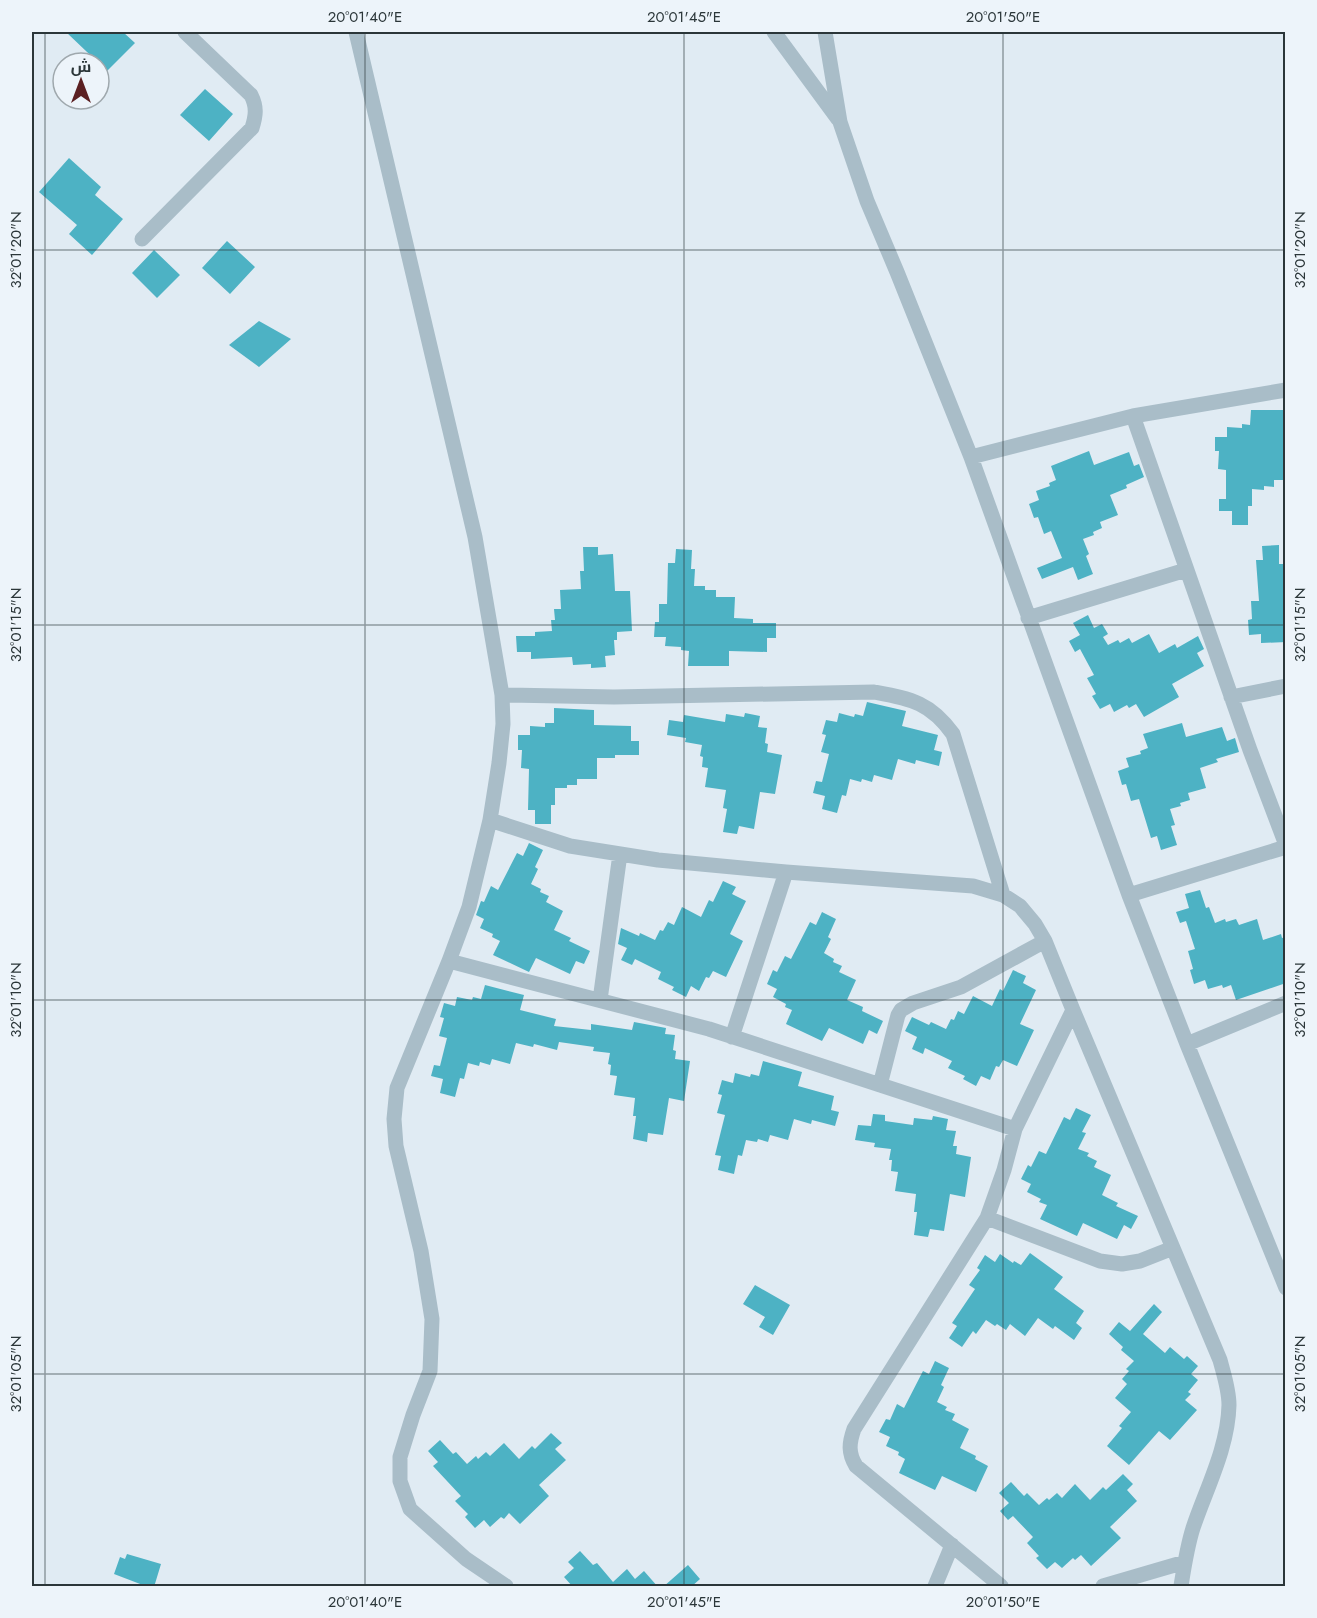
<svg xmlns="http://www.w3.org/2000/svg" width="1317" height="1618" font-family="Jost,Cairo,sans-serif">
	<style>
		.building { fill: #4db2c4 }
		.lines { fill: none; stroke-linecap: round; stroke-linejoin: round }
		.minor { stroke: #a9bdc8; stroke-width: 15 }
		.ticks { fill: none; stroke: #2b3639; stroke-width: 1.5; stroke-opacity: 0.45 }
		.neatline { fill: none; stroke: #2b3639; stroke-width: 2 }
		.ticks-label { font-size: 15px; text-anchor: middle; fill: #2b3639 }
	</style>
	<rect width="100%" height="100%" fill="#e0ebf3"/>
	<path class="building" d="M66,32H123L135,43L107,71Z
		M205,89L233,114L209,141L180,115Z
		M69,158L101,187L95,195L123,219L92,255L69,234L77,225L39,192Z
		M227,241L255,267L230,294L202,268Z
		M154,250L180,275L157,298L132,273Z
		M259,321L291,339L259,367L229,345Z
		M1251,410H1286V480H1274V487L1264,486V490L1252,489V506H1248V525H1232V511H1219V499H1226V470L1218,469L1219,451H1215V437H1227V427L1242,428V424L1250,425Z
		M1089,451L1094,465L1129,452L1134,466L1139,464L1144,477L1126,485L1127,488L1110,495L1118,515L1100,522L1102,528L1093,532L1094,535L1083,539L1089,554L1086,556L1093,574L1078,580L1073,567L1042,579L1037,568L1062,558L1051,531L1044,534L1038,517L1034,518L1029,504L1039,500L1036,491L1050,486L1049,483L1056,480L1051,466Z
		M1279,545V564H1283L1284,580H1286V642L1261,643V634L1249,635L1248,620L1252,619L1251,601H1259L1256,560H1263L1262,546Z
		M583,547H598V555L613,554L615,591H630L632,631L617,632V640H614L615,655L605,656L606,667L591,668V664L573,665L572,657L531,659V652H517L516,636H535V632L552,631L551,620H555L554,609H561L560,590L581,589L580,571H584Z
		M676,549L692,550L691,569H695L694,586H705V590H716V597H735L734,618L753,619V623H776V638H767V652L729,651V666H688L689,651L681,650V647L665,646L666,637H654L655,622H659V604H667L668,563H675Z
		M1088,615L1094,628L1102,624L1108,634L1103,637L1108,645L1118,640L1120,643L1129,638L1132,643L1149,634L1159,653L1175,644L1177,648L1198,636L1204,649L1197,653L1204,666L1172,684L1179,697L1144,717L1136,704L1129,708L1127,705L1114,712L1110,704L1100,709L1092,696L1096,694L1087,678L1094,675L1080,649L1075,652L1069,641L1080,635L1073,623Z
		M867,702L906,711L902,726L938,735L934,750L942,752L939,766L916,760L915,764L898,759L892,780L874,775L872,782L862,779L861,782L850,779L846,796L842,795L837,813L822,809L825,796L813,793L816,781L822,782L829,754L821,752L826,735L822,734L826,720L837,722L839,713L854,717L855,714L863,716Z
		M554,708L594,710V725L631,726V741H639V755H615V758H597V779H577V785H567V788H555V805H551V824H535V810H528L529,769L521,768L522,750H518V735H530V726L545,727V723H554Z
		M745,713L760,716L758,727L767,728L765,743L768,744L767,752L782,755L775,794L760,792L754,829L739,826L737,834L723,832L727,809L723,808L726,790L705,787L708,768L702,767L703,757L700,756L702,745L685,742L686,738L667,735L669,720L683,722L684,715L725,722L726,714L744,717Z
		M1182,723L1186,737L1222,727L1227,741L1235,738L1239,752L1216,759L1218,762L1200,768L1206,788L1188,793L1190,800L1180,803L1181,806L1170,809L1175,825L1171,826L1177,845L1161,850L1157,836L1151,838L1139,799L1131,801L1126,784L1122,785L1118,771L1129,767L1126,758L1141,754L1140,751L1148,748L1143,734Z
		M529,843L543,850L535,867L538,869L531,884L541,889L540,892L549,896L546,902L563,911L554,930L571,938L569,941L590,951L584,964L576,961L570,974L536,958L529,972L493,955L500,941L492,937L493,934L480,928L484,919L476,915L481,901L484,902L491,886L498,890L517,853L523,856Z
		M723,881L736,887L732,894L746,901L730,934L743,941L726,977L713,971L709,978L706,977L699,991L691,986L686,997L672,990L674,987L658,979L661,972L635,959L632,965L621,960L627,948L618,944L621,928L639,936L640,933L655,940L660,930L663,931L668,922L674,925L682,907L701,917L709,900L713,902Z
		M1200,890L1206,908L1209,907L1215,923L1225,919L1226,922L1236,919L1239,925L1257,919L1263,940L1281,934L1282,938L1286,937V983L1236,1000L1231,985L1223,988L1222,985L1208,989L1205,980L1194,984L1190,970L1193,969L1188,951L1195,949L1186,921L1180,923L1176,912L1189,908L1185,894Z
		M822,912L836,919L828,937L831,939L824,953L834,959L833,962L842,966L839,972L856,980L847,1000L863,1007L862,1011L883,1021L877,1034L869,1030L863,1044L829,1028L822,1041L786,1024L792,1010L785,1007L786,1004L773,997L777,989L767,984L773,970L777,972L785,956L791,959L810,922L816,925Z
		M1013,970L1026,976L1023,983L1036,990L1020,1024L1034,1030L1017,1066L1003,1060L999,1067L996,1066L990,1080L981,1076L976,1086L963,1079L965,1076L948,1068L952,1061L925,1048L923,1054L912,1049L917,1037L905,1031L912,1017L929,1025L931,1022L946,1029L951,1019L954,1020L958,1011L964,1014L973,996L992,1006L1000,989L1003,991Z
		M485,985L524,995L520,1010L556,1019L554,1026L591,1030V1024L632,1030L634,1022L666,1028L665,1034L675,1035L673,1050L676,1051L675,1059L690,1061L684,1101L669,1098L663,1135L648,1133L647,1142L633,1139L636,1116H633L635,1098L614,1095L617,1076L610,1075L611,1065L608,1064L610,1053L593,1051L594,1047L559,1042L557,1050L534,1044L533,1047L516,1043L510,1064L492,1059L490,1065L480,1062L479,1066L468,1063L464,1079L460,1078L455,1097L440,1093L443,1079L431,1076L434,1065L440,1066L447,1038L439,1036L444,1018L440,1017L444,1003L455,1006L457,997L472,1000L473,997L481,999Z
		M763,1061L802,1072L798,1086L834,1096L831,1110L839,1112L835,1126L812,1120L811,1124L794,1119L788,1140L770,1135L768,1142L758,1139L757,1142L746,1140L742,1156L738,1155L734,1174L718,1170L721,1156L715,1155L725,1115L717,1113L722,1095L718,1094L722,1080L733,1083L735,1073L750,1077L751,1074L759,1076Z
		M1076,1108L1091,1115L1082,1132L1086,1133L1078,1149L1089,1153L1087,1156L1097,1161L1094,1167L1111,1175L1102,1195L1118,1203L1116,1206L1138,1216L1131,1229L1124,1225L1117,1239L1083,1223L1077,1236L1040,1219L1047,1205L1039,1202L1041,1199L1027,1192L1031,1184L1021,1179L1028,1165L1031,1167L1039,1151L1046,1154L1064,1117L1070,1120Z
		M873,1114L885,1115V1121L913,1125L914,1118L932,1120L933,1116L948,1119L946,1130L956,1131L953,1146H957L956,1154L971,1157L965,1197L950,1194L944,1231L930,1229L928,1237L914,1235L917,1212H914L916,1194L895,1191L898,1172L891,1171L892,1160H889L891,1149L874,1147L875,1143L855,1140L858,1125L871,1126Z
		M1030,1253L1063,1277L1054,1289L1084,1311L1076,1323L1082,1328L1074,1340L1055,1326L1053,1329L1038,1318L1025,1336L1010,1324L1006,1330L997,1324L995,1326L986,1320L976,1334L973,1331L962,1347L949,1338L957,1326L952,1323L975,1289L969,1285L980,1270L977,1268L985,1255L995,1262L1000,1254L1013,1263L1014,1261L1021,1265Z
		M755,1285L790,1305L773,1335L759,1327L765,1317L743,1304Z
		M1154,1304L1162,1312L1143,1334L1165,1353L1170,1347L1184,1359L1187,1356L1198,1366L1191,1374L1198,1380L1188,1392L1191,1394L1185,1400L1197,1410L1170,1440L1159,1431L1129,1465L1107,1446L1122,1428L1119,1426L1131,1412L1115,1398L1127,1384L1122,1379L1129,1371L1126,1369L1134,1361L1121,1350L1123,1347L1109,1334L1119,1322L1130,1331Z
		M935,1361L949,1368L941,1385L944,1387L937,1402L947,1407L945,1410L955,1414L952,1420L969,1429L960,1448L976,1456L975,1459L988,1466L976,1492L942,1476L935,1490L899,1473L905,1459L898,1455L899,1452L886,1446L890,1437L879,1432L886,1419L890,1420L897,1404L904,1408L923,1371L929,1374Z
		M551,1433L562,1443L555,1449L566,1460L539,1485L549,1496L520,1524L509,1513L504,1519L501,1517L490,1527L484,1520L475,1528L465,1517L468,1514L455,1501L461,1496L433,1466L438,1462L428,1451L440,1440L453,1454L456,1452L467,1464L476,1456L478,1459L486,1452L490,1456L504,1443L519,1459L532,1446L535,1449Z
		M1123,1474L1133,1484L1127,1490L1137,1501L1110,1527L1121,1538L1091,1566L1081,1555L1075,1560L1073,1558L1062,1568L1055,1562L1047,1569L1036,1558L1039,1556L1027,1543L1033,1537L1013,1516L1008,1520L1000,1511L1009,1503L999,1493L1011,1482L1024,1496L1027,1493L1039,1505L1047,1498L1049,1500L1057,1493L1062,1498L1075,1484L1090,1500L1103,1487L1106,1490Z
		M580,1551L593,1565L597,1563L613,1582L627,1569L635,1579L644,1571L658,1587H573L564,1577L574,1568L568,1562Z
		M127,1554L161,1564L154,1587H148L114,1574L120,1557L125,1559Z
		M688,1565L700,1579L691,1587H663Z"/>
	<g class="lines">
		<path class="minor" d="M356,32L475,537L502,695L503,724L499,763L490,820L469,907L449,961L397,1088L394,1119L396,1146L421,1251L432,1319L430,1371L413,1415L400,1457V1481L410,1509L466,1559L506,1586
			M774,32L838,119
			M825,32L840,122L867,201L897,272L971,457L1129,895L1187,1044L1286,1288
			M142,239L252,128C256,115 257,107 251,95L185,32
			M1133,416L1250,750L1286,845
			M971,457L1133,416L1286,390
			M1028,618L1186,570
			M502,695L614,697L874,692C911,699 930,702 953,734L1003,895
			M1231,697L1286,686
			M490,820L570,846L658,860L786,872L973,886L1003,895L1020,906L1035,924L1045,941L1073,1010L1220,1360C1224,1375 1229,1390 1229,1405C1228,1448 1206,1489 1193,1528C1187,1547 1184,1567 1181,1586
			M1129,895L1286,847
			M449,961L709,1029L1015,1129
			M600,1000L620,854
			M732,1037L786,872
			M1187,1044L1286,1003
			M880,1085L898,1015L901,1010L913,1003L961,987L1045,941
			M987,1218L1100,1261L1122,1264L1140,1261L1173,1248
			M935,1586L952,1545
			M1001,1586L856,1466C848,1453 849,1443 854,1429L987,1218L1004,1170L1015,1129L1073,1010
			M1103,1586L1185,1562"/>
	</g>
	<path class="ticks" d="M45,32V1586M365,32V1586M684,32V1586M1003,32V1586M32,250H1286M32,625H1286M32,1000H1286M32,1374H1286"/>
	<rect width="1317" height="1618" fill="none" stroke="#edf4fa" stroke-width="66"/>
	<g transform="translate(81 81)"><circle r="28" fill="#edf4fa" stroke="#9fa8ad" stroke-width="1.5"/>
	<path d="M0-4.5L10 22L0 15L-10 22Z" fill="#5b2022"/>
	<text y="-9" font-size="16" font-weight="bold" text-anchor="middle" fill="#2b3639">ش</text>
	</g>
	<rect x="33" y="33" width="1251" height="1552" class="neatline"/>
	<g class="ticks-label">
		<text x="365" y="22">20°01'40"E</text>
		<text x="684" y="22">20°01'45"E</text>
		<text x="1003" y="22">20°01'50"E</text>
		<text transform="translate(16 250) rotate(-90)" y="5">32°01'20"N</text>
		<text transform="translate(1300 250) rotate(-90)" y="5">32°01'20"N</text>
		<text transform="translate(16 625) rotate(-90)" y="5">32°01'15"N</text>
		<text transform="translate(1300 625) rotate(-90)" y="5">32°01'15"N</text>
		<text transform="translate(16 1000) rotate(-90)" y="5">32°01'10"N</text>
		<text transform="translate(1300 1000) rotate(-90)" y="5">32°01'10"N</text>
		<text transform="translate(16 1374) rotate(-90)" y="5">32°01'05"N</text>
		<text transform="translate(1300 1374) rotate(-90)" y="5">32°01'05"N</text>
		<text x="365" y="1607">20°01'40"E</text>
		<text x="684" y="1607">20°01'45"E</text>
		<text x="1003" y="1607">20°01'50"E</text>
	</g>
</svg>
